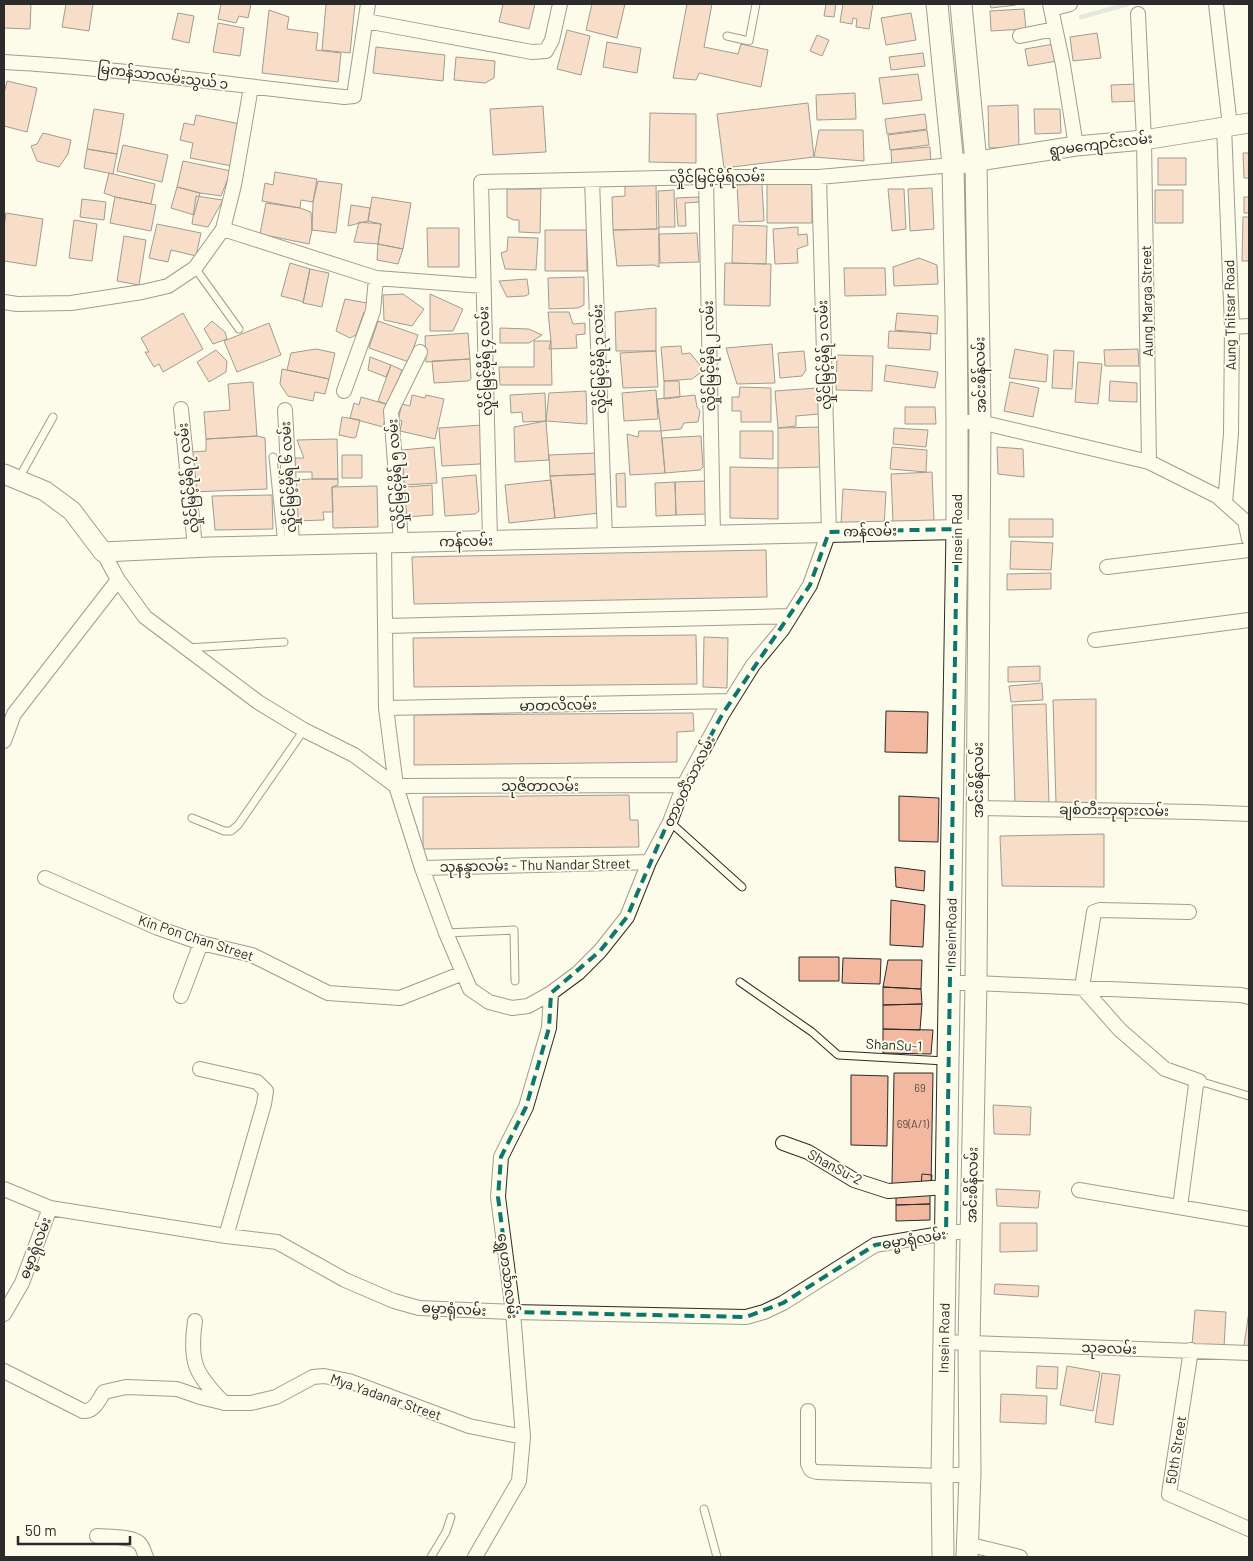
<svg xmlns="http://www.w3.org/2000/svg" width="1253" height="1561" font-family="Barlow,'Noto Sans Myanmar',sans-serif">
	<style>
		.lines { fill: none; stroke-linecap: round; stroke-linejoin: round }
		.stream { stroke: #c7d0d0; stroke-width: 4.5 }
		.building { fill: #f2b8a0; stroke: #2b2b2b }
		.lane-casing { stroke: #2b2b2b; stroke-width: 9 }
		.street-casing { stroke: #2b2b2b; stroke-width: 16 }
		.secondary-casing { stroke: #2b2b2b; stroke-width: 21 }
		.primary-casing { stroke: #2b2b2b; stroke-width: 23 }
		.lane { stroke: #fdfbea; stroke-width: 7 }
		.street { stroke: #fdfbea; stroke-width: 14 }
		.secondary { stroke: #fdfbea; stroke-width: 19 }
		.primary { stroke: #fdfbea; stroke-width: 21 }
		.marked { fill: none; stroke: #0f766e; stroke-width: 4; stroke-dasharray: 10 6; stroke-linejoin: round }
		.labels { text-anchor: middle; stroke-width: 4; stroke-linejoin: round; paint-order: stroke }
		.number-label { font-size: 11px; fill: #5d4e48 }
		.street-label { font-size: 14px; fill: #2b2b2b; stroke: #fdfbea }
	</style>
	<rect width="100%" height="100%" fill="#fdfbea"/>
	<g class="lines">
		<path class="stream" d="M1081,17L1128,4"/>
	</g>
	<path class="building" d="M4,4H31L30,29L4,28Z
		M66,4H93L89,31L62,27Z
		M221,4H251L248,18L239,16L236,23L218,19Z
		M326,4H355L350,53L322,50Z
		M503,4H535L529,29L499,22Z
		M592,4H625L617,38L586,30Z
		M687,4H712L704,47L738,54L741,44L768,50L761,87L699,73L696,80L673,78Z
		M826,4H836L834,17L824,16Z
		M843,4H873L869,29L856,27L857,19L853,18L852,24L840,22Z
		M990,4H1016V5L991,8Z
		M1024,9L1026,29L991,31L990,11Z
		M269,10L289,17L287,29L318,33L316,50L341,53L338,82L262,73Z
		M178,13L194,16L189,43L172,39Z
		M911,13L916,40L886,45L881,18Z
		M218,23L244,28L240,56L213,52Z
		M567,30L590,36L581,75L557,69Z
		M1097,33L1101,58L1073,61L1070,37Z
		M817,35L829,40L822,56L810,51Z
		M607,42L641,48L637,73L603,67Z
		M1054,44L1057,61L1028,66L1025,49Z
		M376,47L445,55L443,81L373,73Z
		M923,53L925,66L891,70L889,57Z
		M456,57L495,61L494,78L485,83L454,80Z
		M918,74L922,100L883,104L879,78Z
		M7,81L37,88L27,132L4,126V93Z
		M1138,84L1139,101L1112,102L1111,85Z
		M855,93L856,119L817,120L816,95Z
		M808,103L814,157L724,168L717,114Z
		M1018,105L1019,147L989,148L988,106Z
		M543,106L546,152L493,155L490,109Z
		M94,109L124,114L117,154L87,149Z
		M1034,109H1060L1061,133L1035,134Z
		M650,113L696,114V163L649,162Z
		M925,114L927,129L887,134L885,119Z
		M196,115L240,124L232,166L190,158L193,143L180,140L184,123L194,125Z
		M819,130H863L864,161L814,157Z
		M927,130L929,145L890,150L888,135Z
		M43,133L71,140L68,154L59,167L37,161L31,146L37,144Z
		M123,145L168,155L162,182L117,171Z
		M930,147L931,165L892,168L891,150Z
		M87,149L117,154L113,174L84,168Z
		M1243,153H1249V178H1244Z
		M1158,158H1186V185H1158Z
		M183,161L231,171L221,196L200,193L177,187Z
		M275,172L317,179L313,202L301,200L300,208L262,201L265,183L273,185Z
		M109,173L155,184L151,204L115,197L104,193Z
		M767,179H812V223H767Z
		M318,181L342,184L336,233L312,230L313,202Z
		M762,184L764,221L739,222L737,185Z
		M656,185L657,229L613,230L612,197L625,196V186Z
		M177,187L200,193L194,215L171,208Z
		M932,188L934,229L910,231L908,189Z
		M507,189H541L540,233L519,232V220H514L507,217Z
		M888,189H904L906,229L892,231Z
		M674,190L675,227H659L658,191Z
		M1155,190H1183V223H1155Z
		M196,196L223,200L208,227L192,224Z
		M115,197L156,205L151,231L110,223Z
		M372,197L411,203L403,249L378,244L381,224L368,221Z
		M699,197V202L685,203L686,226H678L676,198Z
		M1244,197H1249V213H1244Z
		M82,199L106,202L104,220L80,217Z
		M266,203L300,208L311,212L312,230L309,244L260,234Z
		M351,205L370,208L368,221L348,226Z
		M6,213L43,219L36,266L4,261V227Z
		M1243,217H1249V261H1242Z
		M74,220L97,224L92,261L69,258Z
		M359,222L381,224L378,244L354,242Z
		M157,224L201,233L196,256L171,250L168,262L149,258Z
		M733,225L767,226L766,264L732,263Z
		M659,227V267L654,265L617,266L613,230L657,229Z
		M798,227V235L807,234L808,245L797,249L798,263L775,264L773,229Z
		M427,228H459V267H428Z
		M545,230H587V271H545Z
		M697,233L699,262L660,263L659,234Z
		M124,236L146,240L139,285L117,281Z
		M508,237L538,238L536,270L505,269L501,253L507,251Z
		M378,244L403,249L398,264L377,260Z
		M919,258L937,265L938,284L894,286L893,267Z
		M290,263L310,269L303,303L301,301L281,296Z
		M725,263L771,264L770,306L724,305Z
		M844,268H885L886,295L845,296Z
		M310,269L329,273L322,307L303,303Z
		M584,277V305L578,308L549,309L548,278Z
		M527,279L529,294L525,296L507,297L499,281Z
		M403,294L424,309L412,326L384,320L383,295Z
		M430,294L463,309L453,331H430Z
		M345,299L367,303L368,314L364,312L356,335L350,338L336,331Z
		M656,308V351H616L615,312Z
		M548,312H569L573,324L585,323V334L576,335L577,348L549,349L551,341Z
		M183,313L203,349L163,372L159,364L154,367L145,352H149L141,338Z
		M897,313L938,316L937,334L895,330Z
		M212,321L225,332L227,339L213,344L204,329Z
		M378,321L418,335L409,362L369,348Z
		M269,323L281,355L237,372L224,341Z
		M500,328L529,329L542,335L529,343H500Z
		M889,331L931,333L930,350L888,348Z
		M468,333L470,359L426,362L425,336Z
		M534,341H551L552,385H500L499,367H534Z
		M772,344L775,383L737,384L726,348Z
		M681,346L682,354L690,353L704,370L692,379L664,381L661,347Z
		M316,349L335,353L329,379L287,370L291,353Z
		M1015,349L1048,355L1046,382L1009,378Z
		M1138,349L1139,366H1105L1104,350Z
		M216,350L227,361L226,372L209,382L197,362Z
		M1054,350L1074,351L1072,389L1052,388Z
		M656,351L658,387L623,388L620,353Z
		M804,351L806,370L802,376L780,378L778,353Z
		M837,355L873,356L872,391L836,390Z
		M370,357L391,365L386,377L368,370Z
		M470,359L471,379L468,381L434,383L432,361Z
		M1078,362L1102,364L1098,404L1075,402Z
		M391,365L402,370L389,405L378,401Z
		M886,365L938,372L935,388L884,381Z
		M282,369L329,379L325,394L315,392L313,401L288,396L280,384Z
		M664,381H679L680,397L664,399Z
		M1110,381L1137,383V402L1109,401Z
		M253,382L257,436L206,439L204,412L230,410L228,384Z
		M1010,382L1039,388L1033,417L1004,411Z
		M740,387L771,388V422H741V411H732V397H739Z
		M817,388L819,414L796,416V426L778,428L775,391Z
		M656,390L658,419L624,421L622,393Z
		M586,391L587,424L546,421L549,393Z
		M545,393L546,421L523,422L522,412L511,413L510,395Z
		M412,395L425,398L426,395L444,399L435,439L400,431L402,421L398,420L402,404L410,406Z
		M695,395L697,407L700,411L698,422L684,423L681,429L661,431L657,399Z
		M361,397L389,405L383,427L350,418L354,403L359,405Z
		M905,407H935L936,424H905Z
		M342,417L360,420L356,437L353,438L339,435Z
		M546,421L549,460L515,462L514,427Z
		M482,425L483,453L480,464L442,466L439,428Z
		M822,427L823,467L778,468V428Z
		M894,428L928,430L926,447L893,444Z
		M639,431H661L665,473L630,475L627,434L638,437Z
		M740,431H773V459L740,458Z
		M257,436L265,438L267,489L192,492L191,452L206,451V439Z
		M701,436L703,467L700,470L665,473L662,438Z
		M337,439L338,479H312V472H295V458H304L297,440Z
		M434,447L437,483L404,485L402,450Z
		M892,447L927,450L926,472L890,469Z
		M997,447L1023,449L1024,477L998,474Z
		M596,453L597,474L550,476L549,455Z
		M342,455H362V478H342Z
		M730,467L778,468V519L730,518Z
		M932,472L934,521L893,522L891,474Z
		M625,473L626,507H617L616,474Z
		M597,474L599,513L555,518L550,476Z
		M476,475L479,511L475,514L445,516L442,478Z
		M312,479H338V485L332,487L333,512H323L324,520L296,521L295,480Z
		M551,480L555,518L509,523L505,485Z
		M707,481V514L676,515L675,482Z
		M675,482L676,515L656,516L655,483Z
		M432,485L433,515L406,517L405,487Z
		M377,486L378,527L333,528L332,487Z
		M843,489L886,492L884,528L841,525Z
		M272,495L273,529L215,530L212,496Z
		M1009,519H1053V537H1009Z
		M1011,541L1053,543L1051,570L1010,569Z
		M766,550L767,597L414,604L412,557Z
		M1051,573V589L1007,590V574Z
		M696,635L697,684L414,687L413,638Z
		M704,637L728,638L727,688L703,687Z
		M1040,666V681L1008,682V667Z
		M1042,683L1043,700L1011,702L1009,686Z
		M1096,699V803H1056L1053,700Z
		M1046,704L1049,803H1015L1012,705Z
		M886,711L928,712L927,753L885,752Z
		M693,713L694,731L677,732V762L414,765V715Z
		M629,795L630,820H638L639,847L423,849V797Z
		M899,796L939,798L938,842L899,841Z
		M1104,834V887L1002,886L1000,836Z
		M895,867L925,871L924,891L896,887Z
		M891,900L925,905L923,947L890,945Z
		M799,957H839V981H799Z
		M843,958L881,959L880,984L842,983Z
		M888,960H922L921,989L883,987Z
		M883,987L921,989L922,1004L883,1005Z
		M922,1004L920,1030L883,1029V1005Z
		M883,1029L933,1030L931,1054L883,1053Z
		M894,1073H933L931,1186L892,1185Z
		M851,1075L888,1076L887,1146L851,1145Z
		M993,1105L1031,1107L1030,1135L994,1134Z
		M922,1174L932,1175L931,1186H921Z
		M996,1189L1040,1191L1038,1208L997,1206Z
		M930,1192V1204L896,1205V1193Z
		M930,1204V1220L896,1221V1205Z
		M1000,1223H1037V1251L1000,1252Z
		M995,1284L1039,1286L1038,1297L994,1294Z
		M1195,1310L1226,1312L1224,1347L1192,1345Z
		M1249,1311V1346H1244Z
		M1037,1366L1058,1367L1057,1389L1036,1388Z
		M1067,1366L1100,1372L1093,1411L1060,1405Z
		M1102,1373L1120,1375L1113,1425L1095,1422Z
		M1001,1394L1047,1396L1046,1424L1000,1422Z"/>
	<g class="lines">
		<defs>
			<path id="lane" d="M727,36L749,41L756,4
				M195,268L239,329
				M273,457L282,545
				M19,478L53,417
				M187,648L284,642
				M192,818L224,831H231L238,825L304,730
				M670,822L742,887
				M446,933L514,930L515,981
				M740,982L812,1032L838,1055L945,1061
				M1199,1081L1249,1096
				M704,1509L717,1557
				M431,1557L446,1532L451,1517"/>
			<path id="street" d="M1050,4L1063,65L1076,146
				M1216,4L1230,126
				M1051,9L1070,4
				M1138,14L1144,140L1149,462
				M366,21L532,52L546,51L552,40L560,4
				M1020,36L1055,29
				M4,62C118,68 231,85 344,97L354,96L368,4
				M1224,126L1232,327L1231,434L1225,503
				M706,177L713,535
				M592,180L605,538
				M223,229L376,278L483,286
				M4,302L17,304L71,303L142,292L168,286L195,268L223,229L234,185L251,87
				M1232,327L1249,326
				M344,391L373,311L376,278
				M181,409L195,547
				M285,410L292,545
				M957,422H980L1149,462L1217,496L1245,521L1249,539
				M490,540L481,182L706,177H819L953,165
				M401,542L391,411L420,352
				M384,543L386,708L396,786L422,868L446,933L470,989L489,1002L512,1008L528,1006L551,993L578,973L600,951L627,917L649,862L670,822L684,785L723,713L753,665L782,630L810,585L829,532L819,177
				M103,552L118,580L145,617L258,702L304,730L354,755L396,786L684,785
				M1107,567L1249,550
				M385,626L790,616
				M1095,640L1249,620
				M386,708L730,701
				M4,741L14,714L118,580
				M978,808L1196,812L1249,814
				M422,868L649,862
				M45,878L158,928L201,943L252,955L328,993L400,998L463,973
				M950,983H976L1241,995L1249,997
				M181,996L201,943
				M200,1069L257,1082L266,1091L264,1104L226,1236
				M783,1143L808,1152L854,1180L888,1191L947,1187
				M4,1189L50,1208L226,1236L277,1242L345,1280L394,1301L419,1308L513,1312L746,1317L764,1312L783,1303L875,1245L946,1233L971,1231
				M1079,1190L1249,1219
				M1180,1207L1196,1085L1199,1081L1165,1069L1120,1030L1082,987L1094,912L1100,910L1189,912
				M4,1314L22,1283L50,1208
				M195,1321C189,1362 195,1374 224,1403
				M944,1342L1249,1353
				M1191,1350L1169,1494L1249,1529
				M4,1371L83,1411C94,1412 98,1401 104,1392L126,1387L177,1389L200,1397L225,1403H251L276,1397L313,1377L324,1376L349,1381L469,1426L523,1437
				M808,1411V1464L811,1470L817,1472L942,1476L970,1474
				M97,1536C107,1537 133,1536 139,1543C143,1546 144,1553 146,1557
				M967,1544L1020,1557
				M475,1557L519,1481L523,1437L513,1312L498,1197L501,1157L526,1107L549,1028L551,993"/>
			<path id="secondary" d="M953,165L1076,146L1144,140L1249,123
				M4,474L45,491L72,511L103,552L209,547L980,529"/>
			<path id="primary" d="M937,4L953,165L956,310L957,422V529L948,1061L942,1476L943,1557
				M961,4L976,162L980,422L976,983L969,1343L970,1474L967,1557"/>
		</defs>
		<use href="#lane" class="lane-casing"/>
		<use href="#street" class="street-casing"/>
		<use href="#secondary" class="secondary-casing"/>
		<use href="#primary" class="primary-casing"/>
		<use href="#lane" class="lane"/>
		<use href="#street" class="street"/>
		<use href="#secondary" class="secondary"/>
		<use href="#primary" class="primary"/>
	</g>
	<path d="M0 0H1253V1561H0ZM957,529L946,1233L875,1245L783,1303L746,1317L513,1312L498,1197L501,1157L526,1107L549,1028L551,993L600,951L627,917L684,785L723,713L810,585L829,532Z" fill="#fdfbea" fill-opacity=".55" fill-rule="evenodd"/>
	<path class="marked" d="M957,529L946,1233L875,1245L783,1303L746,1317L513,1312L498,1197L501,1157L526,1107L549,1028L551,993L600,951L627,917L684,785L723,713L810,585L829,532Z"/>
	<g class="labels">
		<g class="number-label">
			<text x="920" y="1092">69</text>
			<text x="913" y="1128">69(A/1)</text>
		</g>
		<g class="street-label">
			<text transform="translate(163 76) rotate(7)" y="5">မြကန်သာလမ်းသွယ် ၁</text>
			<text transform="translate(1101 144) rotate(-7)" y="5">ရွာမကျောင်းလမ်း</text>
			<text transform="translate(717 177) rotate(-1)" y="5">လှိုင်မြင့်မိုရ်လမ်း</text>
			<text transform="translate(1147 301) rotate(-91)" y="5">Aung Marga Street</text>
			<text transform="translate(1230 315) rotate(-91)" y="5">Aung Thitsar Road</text>
			<text transform="translate(824 355) rotate(-92)" y="5">လှိုင်မြင့်မိုရ် ၁ လမ်း</text>
			<text transform="translate(709 356) rotate(-91)" y="5">လှိုင်မြင့်မိုရ် ၂ လမ်း</text>
			<text transform="translate(599 359) rotate(-92)" y="5">လှိုင်မြင့်မိုရ် ၃ လမ်း</text>
			<text transform="translate(485 361) rotate(-92)" y="5">လှိုင်မြင့်မိုရ် ၄ လမ်း</text>
			<text transform="translate(980 375) rotate(-91)" y="5">အင်းစိန်လမ်း</text>
			<text transform="translate(396 474) rotate(-94)" y="5">လှိုင်မြင့်မိုရ် ၅ လမ်း</text>
			<text transform="translate(288 477) rotate(-93)" y="5">လှိုင်မြင့်မိုရ် ၆ လမ်း</text>
			<text transform="translate(188 478) rotate(-96)" y="5">လှိုင်မြင့်မိုရ် ၇ လမ်း</text>
			<text transform="translate(957 529) rotate(-90)" y="5">Insein Road</text>
			<text transform="translate(870 531) rotate(-1)" y="5">ကန်လမ်း</text>
			<text transform="translate(466 541) rotate(-1)" y="5">ကန်လမ်း</text>
			<text transform="translate(558 705) rotate(-1)" y="5">မာတလိလမ်း</text>
			<text transform="translate(978 780) rotate(-90)" y="5">အင်းစိန်လမ်း</text>
			<text transform="translate(689 781) rotate(-64)" y="5">တာဝတိံသာလမ်း</text>
			<text x="540" y="791">သုဇိတာလမ်း</text>
			<text transform="translate(1114 810) rotate(1)" y="5">ချစ်တီးဘုရားလမ်း</text>
			<text transform="translate(535 865) rotate(-1)" y="5">သုနန္ဒာလမ်း - Thu Nandar Street</text>
			<text transform="translate(951 933) rotate(-89)" y="5">Insein Road</text>
			<text transform="translate(196 938) rotate(18)" y="5">Kin Pon Chan Street</text>
			<text transform="translate(894 1045) rotate(3)" y="5">ShanSu-1</text>
			<text transform="translate(835 1167) rotate(28)" y="5">ShanSu-2</text>
			<text transform="translate(972 1185) rotate(-89)" y="5">အင်းစိန်လမ်း</text>
			<text transform="translate(914 1239) rotate(-9)" y="5">ဓမ္မာရုံလမ်း</text>
			<text transform="translate(35 1248) rotate(-69)" y="5">ဓမ္မာရုံလမ်း</text>
			<text transform="translate(508 1276) rotate(83)" y="5">ရွှေဟင်္သာလမ်း</text>
			<text transform="translate(454 1309) rotate(3)" y="5">ဓမ္မာရုံလမ်း</text>
			<text transform="translate(944 1338) rotate(-89)" y="5">Insein Road</text>
			<text transform="translate(1109 1348) rotate(2)" y="5">သုခလမ်း</text>
			<text transform="translate(386 1397) rotate(19)" y="5">Mya Yadanar Street</text>
			<text transform="translate(1176 1450) rotate(-81)" y="5">50th Street</text>
		</g>
	</g>
	<rect width="1253" height="1561" fill="none" stroke="#2b2b2b" stroke-width="10"/>
	<path d="M18 1536v8h112v-8" fill="none" stroke="#2b2b2b" stroke-width="2.5"/>
	<text x="25" y="1536" font-size="15" fill="#2b2b2b" stroke="#fdfbea" stroke-width="4" paint-order="stroke">50 m</text>
</svg>
